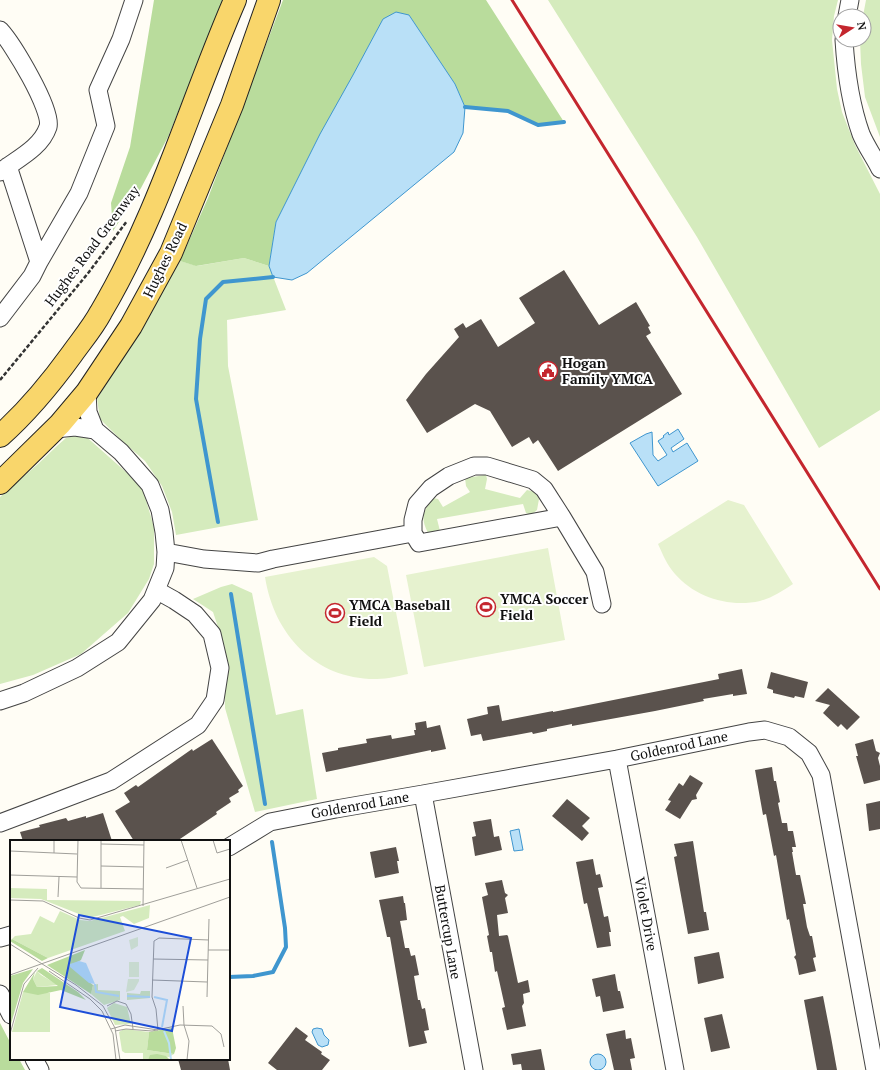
<svg xmlns="http://www.w3.org/2000/svg" width="880" height="1070" font-family="'PT Serif',serif">
	<style>
		.green { fill: #d5ebbd }
		.forest { fill: #b9dc9c }
		.pitch { fill: #e6f2cf }
		.water { fill: #b9e0f7; stroke: #3f96cf }
		.lines { fill: none; stroke-linecap: round; stroke-linejoin: round }
		.stream { stroke: #3f96cf; stroke-width: 4 }
		.building { fill: #5a524d }
		.minor-casing { stroke: #444; stroke-width: 19 }
		.major-casing { stroke: #222; stroke-width: 24 }
		.path { stroke: #333; stroke-width: 2.5; stroke-dasharray: 4 2; stroke-linecap: butt }
		.minor { stroke: #fff; stroke-width: 17 }
		.major { stroke: #f9d66b; stroke-width: 22 }
		.rail { stroke: #c4262e; stroke-width: 3 }
		.labels { text-anchor: middle; stroke-width: 4; stroke-linejoin: round; paint-order: stroke }
		.street-label { font-size: 14px; fill: #111; stroke: #fff }
		.poi-label { font-size: 14px; font-weight: bold; fill: #111; stroke: #fff; text-anchor: start }
		.inset-river { fill: none; stroke: #b9e0f7; stroke-width: 2 }
		.inset-road { fill: none; stroke: #a09f9a; stroke-width: 1 }
		.view { fill: #1d4ed8; fill-opacity: 0.15; stroke: #1d4ed8; stroke-width: 2 }
		.inset-edge { fill: none; stroke: #111; stroke-width: 2 }
	</style>
	<rect width="100%" height="100%" fill="#fffdf5"/>
	<path class="green" d="M548,0H838L834,16L832,40L837,89L842,112L855,145L880,194V410L819,448L697,237Z
		M866,0H880V137L865,97L861,64L860,40H864V16H863Z
		M244,258L269,266L286,310L227,320L228,366L258,520L176,535L172,512L162,486L145,461L121,440L100,419L97,399L134,340L180,261L197,266Z
		M82,433L126,472L143,490L154,527V564L149,579L128,613L81,654L33,675L0,684V497L38,464L58,445L66,438Z
		M486,475L487,479L485,489L520,498L527,490L535,492L539,499L537,510L531,515L526,513L523,504L437,519L440,531L428,533C420,517 423,512 433,498L438,499L443,507L470,492L466,486L465,478Z
		M232,584L252,593L276,715L303,709L317,799L255,812L225,708V648L213,612L193,599L221,587Z"/>
	<path class="forest" d="M154,0H223L168,137L141,188L113,231L111,203L130,147Z
		M283,0H486L564,122L538,125L508,111L465,107L455,84L409,15L383,19L276,222L269,266L244,258L196,266L180,261L208,198Z
		M0,1023L11,1044V1059H19L25,1070H0Z"/>
	<path class="pitch" d="M728,500L744,505L793,584C782,591 772,598 760,601C729,608 695,597 675,574C667,565 663,555 658,544Z
		M548,548L565,640L424,667L406,575Z
		M374,557L387,566L408,674C398,676 388,679 377,679C316,680 274,635 265,577Z"/>
	<path class="water" d="M396,12L409,15L455,84L465,107L463,133L454,152L307,273L292,280L273,277L269,266L276,222L320,134L353,75L383,19Z
		M678,429L684,439L671,448L673,452L687,443L698,461L658,486L630,443L646,434L652,432L653,455L658,461L667,455L658,441L664,437L663,436L668,432L669,435Z
		M519,829L523,850L514,851L510,831Z
		M317,1028L322,1029L324,1035L329,1040L328,1045L322,1047L318,1045L312,1032L313,1029Z
		M590 1062a8 8 0 1 1 16 0a8 8 0 1 1-16 0Z"/>
	<g class="lines">
		<path class="stream" d="M465,107L508,111L538,125L564,122
			M218,522L196,399L200,339L206,299L223,282L273,277
			M231,594L265,804
			M229,977L253,976L273,972L286,947L285,928L272,842"/>
	</g>
	<path class="building" d="M564,270L599,325L636,302L650,326L648,327L651,333L646,336L682,394L558,471L538,440L533,444L529,437L512,447L490,411L475,404L427,433L406,400L426,374L459,337L454,329L463,323L466,328L481,319L498,347L535,323L519,298Z
		M742,669L747,694L733,696V694L703,699L704,701L655,711L572,726V724L547,729V731L533,734L532,732L483,741L481,734L471,736L467,719L488,714L487,707L499,705L502,721L553,711V712L719,679L718,674Z
		M771,672L808,682L804,698L795,696L794,698L773,693V690L767,688Z
		M828,688L860,717L847,730L841,724L838,727L823,713L830,705L815,701Z
		M426,721L427,728L440,725L446,749L431,752V750L326,772L322,753L338,750V748L367,743L366,739L391,735L392,739L415,735L414,730H416L415,723Z
		M212,739L243,786L238,790L239,792L229,798L231,802L216,812L217,814L177,841H134L115,811L130,802L124,793L136,785L138,787L192,749L193,751Z
		M873,739L876,751L880,753L878,758L880,766V780L864,784L856,756H858L855,744Z
		M772,767L774,781H776L780,802L778,803L782,823H787L788,831H793L796,847H792L793,852H792L796,875H800L806,904H803L807,927L810,936H812L816,957L813,958L816,971L799,975L796,960L794,957L796,955L789,919L787,920L776,855L774,856L766,814L763,815L755,770Z
		M690,775L703,783L696,795L697,799L692,800L680,819L665,810L671,801L668,800L679,783L683,786Z
		M567,799L590,818L582,826L589,833L582,841L552,816Z
		M880,801V829L869,831L866,804Z
		M103,813L112,841H23L20,832L40,827L39,825L66,818L68,821L86,816V818Z
		M491,819L494,837L499,836L502,850L475,856L472,837L476,836L473,822Z
		M693,841L704,912H706L709,930L688,934L674,857L677,856L674,844Z
		M396,847L399,861H397L399,873L375,878L370,852Z
		M593,859L596,875L600,874L603,887L598,888L604,917L608,916L611,932H609L611,946L597,948L587,903L584,904L576,862Z
		M502,880L505,893L508,895L505,898L508,913L497,915L499,936L507,935L508,936L518,983L528,980L530,992L523,994L524,1003L522,1006L526,1026L507,1030L502,1008L505,1007L497,971L495,972L492,952H490L487,936L489,935L482,897L488,895L485,883Z
		M403,896L404,903H405L407,920L400,921L405,948H409L411,956L415,955L419,975L414,976L418,1000H420L422,1009L425,1008L429,1030L424,1031L427,1043L409,1047L390,937H387L379,900Z
		M719,952L724,978L698,984L694,957Z
		M615,974L618,991H620L624,1008L603,1012L600,996L596,997L592,979Z
		M823,996L831,1037L837,1070H817L804,1000Z
		M722,1014L730,1048L711,1052L704,1018Z
		M296,1027L308,1036L305,1040L322,1052L321,1054L330,1060L322,1070H277L268,1063Z
		M625,1030L626,1039L631,1038L635,1058L630,1059L632,1070H614L606,1034Z
		M541,1049L545,1070H522L521,1064L513,1065L511,1054Z
		M178,1059H228L230,1070H181Z"/>
	<g class="lines">
		<defs>
			<path id="minor" d="M847,16L850,0
				M0,30C12,43 53,110 48,127C41,148 17,159 0,172
				M844,40C846,72 850,103 861,134C866,146 874,157 880,169
				M39,262L79,193L106,126L98,90L121,39L134,0
				M0,318L32,276L39,262L8,166
				M55,429L75,427L95,430
				M413,533V520L417,504L431,488L449,476L474,466H487L533,480L544,489L562,517
				M166,552L204,559L258,563L273,559L413,533L419,543L562,517L595,572L602,604
				M0,701L24,693L77,668L118,642L152,600L165,568L166,552L164,532L160,510L150,485L121,452L95,430L88,412L87,392
				M617,759L675,1070
				M423,794L474,1070
				M0,823L111,781L198,725L215,700L220,668L212,634L195,614L174,600L156,590
				M229,847L270,822L336,809L423,794L617,759L749,732L765,730L789,737L809,753L821,775L875,1070
				M0,938L11,935
				M0,994L11,1015
				M34,1059L40,1070"/>
			<path id="major" d="M0,436C27,412 51,383 72,354C82,340 93,327 101,312C159,214 190,104 235,0
				M0,483L60,424L87,392L131,326L171,253L232,105L269,0"/>
		</defs>
		<use href="#minor" class="minor-casing"/>
		<use href="#major" class="major-casing"/>
		<path class="path" d="M0,380L89,272L127,221"/>
		<use href="#minor" class="minor"/>
		<use href="#major" class="major"/>
		<path class="rail" d="M512,0L880,589"/>
	</g>
	<defs>
		<symbol id="civic-ring" viewBox="-11 -11 22 22"><circle r="9.5" fill="#fff" stroke="#c4262e" stroke-width="1.5"/><path d="M-.6-6.5H3V-4.5H.6V-3L4-1V1h2V6H-6V1h2V-1L-.6-3ZM-1.2 2.5V6h2.4V2.5Z" fill="#c4262e"/></symbol>
		<symbol id="stadium-ring" viewBox="-11 -11 22 22"><circle r="9.5" fill="#fff" stroke="#c4262e" stroke-width="1.5"/><path d="M0-5a6.5 5 0 1 0 0 10a6.5 5 0 1 0 0-10ZM-3.5-1.8h7v3.6h-7Z" fill="#c4262e"/></symbol>
	</defs>
	<g fill-rule="evenodd">
		<use href="#civic-ring" x="537" y="360" width="22" height="22"/>
		<use href="#stadium-ring" x="475" y="596" width="22" height="22"/>
		<use href="#stadium-ring" x="324" y="602" width="22" height="22"/>
	</g>
	<g class="labels">
		<g class="street-label">
			<text transform="translate(92 246) rotate(-53)" y="5">Hughes Road Greenway</text>
			<text transform="translate(165 260) rotate(-64)" y="5">Hughes Road</text>
			<text transform="translate(679 746) rotate(-12)" y="5">Goldenrod Lane</text>
			<text transform="translate(360 805) rotate(-10)" y="5">Goldenrod Lane</text>
			<text transform="translate(646 914) rotate(80)" y="5">Violet Drive</text>
			<text transform="translate(448 932) rotate(80)" y="5">Buttercup Lane</text>
		</g>
		<g class="poi-label">
			<text x="562" y="368">Hogan<tspan x="562" dy="16">Family YMCA</tspan></text>
			<text x="500" y="604">YMCA Soccer<tspan x="500" dy="16">Field</tspan></text>
			<text x="349" y="610">YMCA Baseball<tspan x="349" dy="16">Field</tspan></text>
		</g>
	</g>
	<g transform="translate(10 840)">
		<rect width="220" height="220" fill="#fffdf5"/>
		<path d="M0,48L37,49V60L131,61L130,65L79,78L31,59L0,58ZM140,65L139,78L124,84L113,76L110,77L115,91L38,118L2,99L5,96L21,94L30,76L44,83L50,71L70,80L80,81ZM27,131L31,135L48,145L27,147L23,139ZM88,144V150L110,151V160L94,165L81,154L83,145ZM131,151H140V158L117,160V153L130,154ZM13,152L40,153V192H2ZM104,163L117,167L121,184L105,185L97,168ZM114,189L139,192L137,210L164,214L159,217L141,215L138,220H133V213H115L112,211L109,192Z" fill="#d5ebbd"/>
		<path d="M2,99L38,118L32,121L0,101ZM75,110L71,120L60,126L83,145L81,154L37,125ZM32,128L68,152L76,160L51,150L28,155L13,152L25,132L23,139L27,147L48,146L27,131ZM23,129L13,143L0,187V136ZM162,188L166,208L164,214L137,210L139,192ZM147,214L156,216L160,220H138L140,215Z" fill="#b9dc9c"/>
		<path d="M128,97V106L121,110L119,100ZM119,122H129V137H119ZM118,139H129V141L124,150L116,152Z" fill="#e6f2cf"/>
		<path d="M69,121L76,123L85,144L79,143L60,127V124Z" fill="#b9e0f7"/>
		<path class="inset-river" d="M85,144L86,152L109,156M117,156L140,157M144,157L157,160L152,187M154,191L159,203L161,220"/>
		<path class="inset-road" d="M68,0L67,42L71,48L133,49M171,0L187,48M203,0L207,13L220,9M91,4L134,5M0,11L67,14M44,13V0M91,26L133,27M156,28L178,20M0,35L67,37M91,48V0M48,57L49,37M0,60L33,61L69,78L80,80L220,39M133,66L134,0M0,104L66,145L93,166L105,188L110,220M198,110H220M143,119L198,120M39,131L80,159L92,171L103,194L106,220M0,135L220,57M142,140L197,142M197,157L199,79M220,158V140M97,166L107,161L116,164L121,174L123,189M173,166L174,185L179,201L177,220M101,189L115,185L148,190M148,190L146,169L142,157L144,101L149,98L199,100M105,191L116,189L142,191L170,185L202,186L211,194L214,207M0,194L14,144L28,128"/>
		<path class="view" d="M69,75L181,98L162,191L50,167Z"/>
		<rect width="220" height="220" class="inset-edge"/>
	</g>
	<g transform="translate(852 28) rotate(78)"><circle r="19" fill="#ffffff" stroke="#a0a0a0"/>
	<path d="M0-3L7 15L0 10L-7 15Z" fill="#c4262e"/>
	<text y="-6" font-size="11" font-weight="bold" text-anchor="middle" fill="#111111">N</text>
	</g>
</svg>
